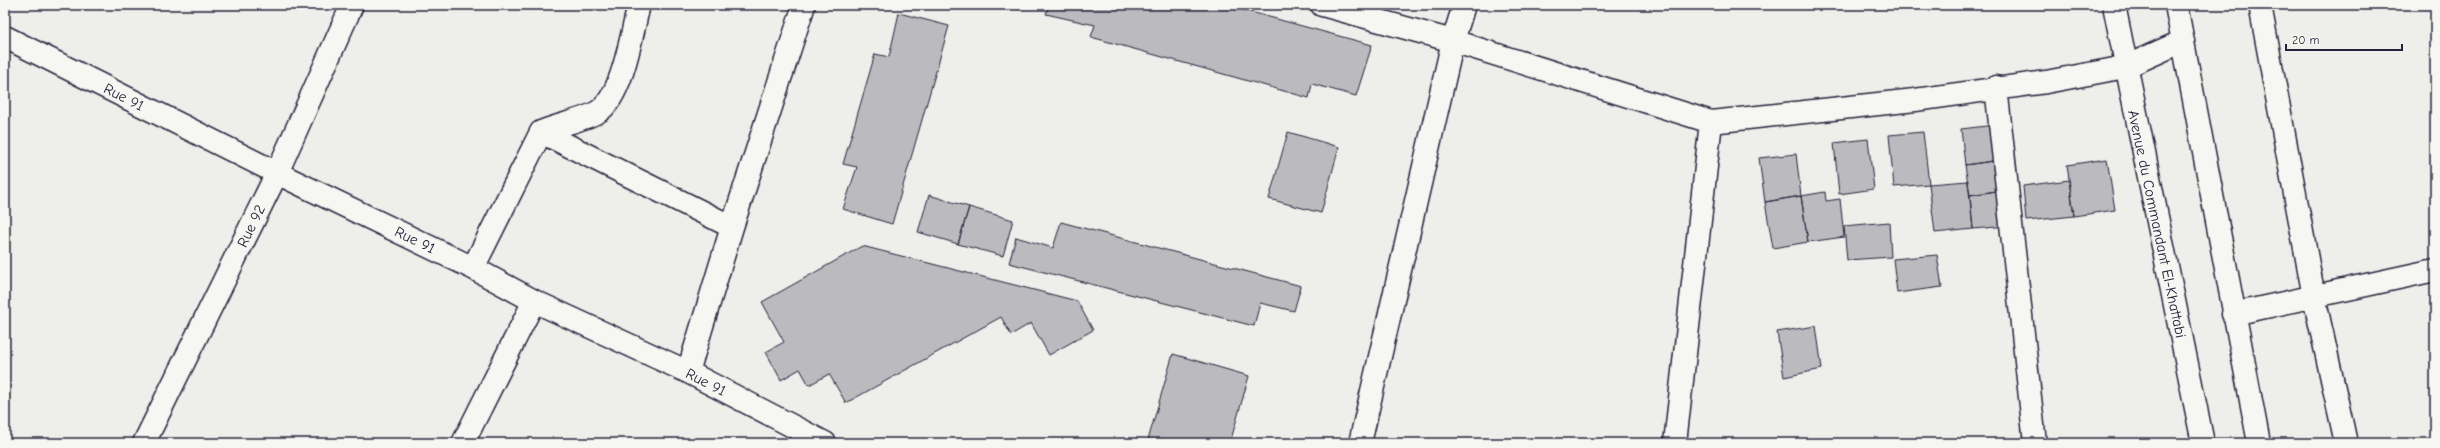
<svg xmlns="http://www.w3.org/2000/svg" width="2440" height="448" font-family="'Comic Neue',sans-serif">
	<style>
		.building { fill: #bbbbbf; stroke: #22223b }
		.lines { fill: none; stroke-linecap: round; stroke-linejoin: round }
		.minor-casing { stroke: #22223b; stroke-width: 25 }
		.minor { stroke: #f6f6f2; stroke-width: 22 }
		.labels { text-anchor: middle; stroke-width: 3.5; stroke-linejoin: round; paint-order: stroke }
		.street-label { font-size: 15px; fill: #22223b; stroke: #f6f6f2 }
	</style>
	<rect width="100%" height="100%" fill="#eeeeeb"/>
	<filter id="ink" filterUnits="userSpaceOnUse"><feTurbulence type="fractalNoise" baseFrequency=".025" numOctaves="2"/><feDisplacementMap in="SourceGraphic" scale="8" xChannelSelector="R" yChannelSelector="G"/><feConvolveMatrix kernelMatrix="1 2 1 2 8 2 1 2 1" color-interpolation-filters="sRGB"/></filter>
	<g filter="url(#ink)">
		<path class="building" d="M1049,5H1225L1372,45L1356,96L1312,84L1309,98L1091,37L1095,25L1046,14Z
			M899,13L949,26L892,224L843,209L857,167L843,164L875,54L889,57Z
			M1995,125L2000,160L1965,165L1961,129Z
			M1288,132L1339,147L1321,213L1269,199Z
			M1923,132L1929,184L1894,187L1889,135Z
			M1868,139L1874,189L1839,194L1834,143Z
			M1796,154L1801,196L1765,202L1759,158Z
			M2107,159L2115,210L2074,216L2067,165Z
			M2000,160L2003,190L1970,195L1965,165Z
			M2069,180L2074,216L2026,221L2023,186Z
			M1968,181L1973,229L1935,233L1929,184Z
			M2003,190L2008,226L1973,229L1970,195Z
			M1825,192L1826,201L1840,199L1844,237L1808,242L1801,196Z
			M929,195L969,207L958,244L918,232Z
			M1801,196L1808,242L1773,248L1765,202Z
			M969,207L1013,220L1003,256L958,244Z
			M1061,222L1301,286L1294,311L1260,303L1254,326L1009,263L1016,237L1053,248Z
			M1889,222L1891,257L1847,260L1844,226Z
			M862,246L1077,301L1093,330L1049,355L1031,323L1011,335L1001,317L846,403L829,374L809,385L800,369L781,380L766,352L784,342L762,302Z
			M1937,255L1942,287L1897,293L1893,259Z
			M1816,326L1822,369L1784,377L1777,332Z
			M1173,354L1249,376L1230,443H1157L1148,440Z"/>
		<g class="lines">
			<defs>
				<path id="minor" d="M1322,5L1453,41L1711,122L1915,100L2046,82L2125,67L2183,41
					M2114,5L2203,443
					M2176,5L2259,443
					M2260,5L2314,297L2346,443
					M5,37L277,173L473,268L534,301L688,372L825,443
					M1996,87L2035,443
					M541,132L732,227
					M473,268L541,132C557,125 588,119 599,111C623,95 632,31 639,5
					M2233,314L2435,270
					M688,372L732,227L804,5
					M144,443L277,173L352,5
					M463,443L534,301
					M1360,443L1453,41L1464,5
					M1675,443L1711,122"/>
			</defs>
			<use href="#minor" class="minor-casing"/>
			<use href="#minor" class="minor"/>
		</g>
	</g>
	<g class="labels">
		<g class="street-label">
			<text transform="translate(124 97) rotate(27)" y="5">Rue 91</text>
			<text transform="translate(2157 224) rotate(78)" y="5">Avenue du Commandant El-Khattabi</text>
			<text transform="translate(251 226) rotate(-64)" y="5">Rue 92</text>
			<text transform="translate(415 240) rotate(26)" y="5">Rue 91</text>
			<text transform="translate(706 382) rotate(27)" y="5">Rue 91</text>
		</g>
	</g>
	<rect width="2440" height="448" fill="none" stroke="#f6f6f2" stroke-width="20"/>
	<rect x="10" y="10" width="2420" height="428" fill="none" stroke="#22223b" stroke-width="1.5" filter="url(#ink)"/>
	<path d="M2286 44v6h116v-6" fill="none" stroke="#22223b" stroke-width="2"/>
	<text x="2292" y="44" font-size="12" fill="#22223b" stroke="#f6f6f2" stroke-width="3" paint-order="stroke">20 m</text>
</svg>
